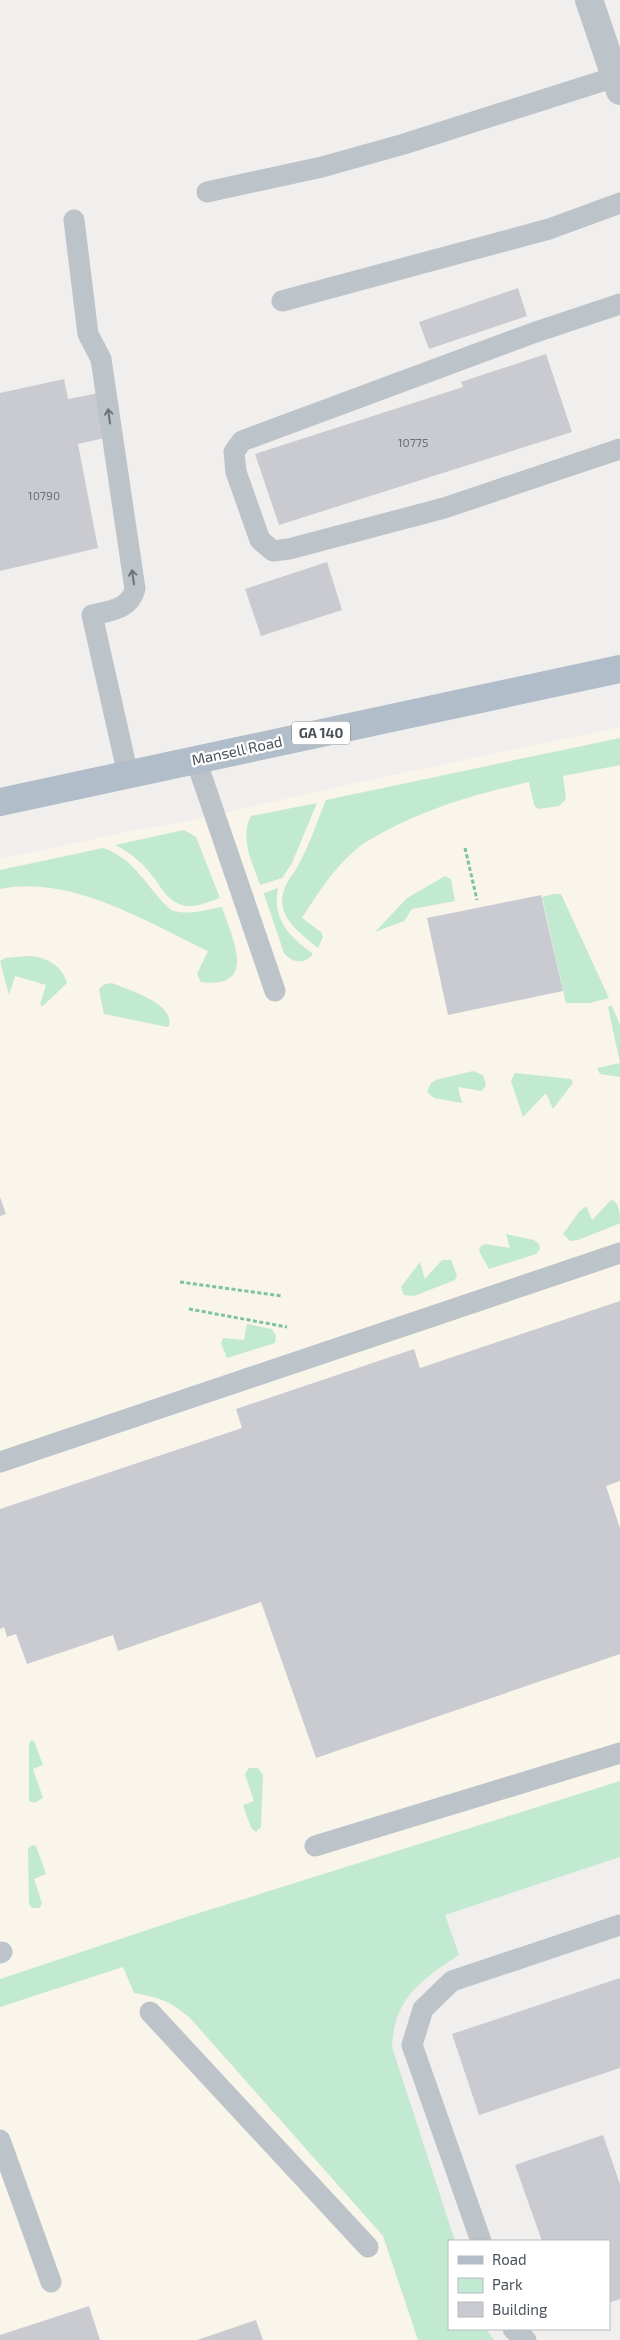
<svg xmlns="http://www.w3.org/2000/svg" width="620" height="2340" font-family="'Exo 2',sans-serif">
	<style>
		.commercial { fill: #f9f5ea }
		.green { fill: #c2e9d1 }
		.building { fill: #c9cbd0 }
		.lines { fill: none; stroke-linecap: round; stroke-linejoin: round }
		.path { stroke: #7ec3a1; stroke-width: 3; stroke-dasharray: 4 2.5; stroke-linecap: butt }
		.service { stroke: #bcc3c9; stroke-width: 21 }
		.tertiary { stroke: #bcc3c9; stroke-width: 28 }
		.primary { stroke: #b1beca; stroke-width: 28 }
		.oneway { stroke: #6c737b }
		.labels { text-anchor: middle; stroke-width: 4.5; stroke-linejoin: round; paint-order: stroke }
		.number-label { font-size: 12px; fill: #697077 }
		.shield { fill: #fff; stroke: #80858b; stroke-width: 1 }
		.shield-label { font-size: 14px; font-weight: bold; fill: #495159 }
		.street-label { font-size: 15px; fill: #495159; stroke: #fff }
	</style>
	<rect width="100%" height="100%" fill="#f1eeee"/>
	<path class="commercial" d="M620,727V1791L331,1884L449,2329L481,2340H0V859L150,827L166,826L351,784Z"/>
	<path class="green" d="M620,738V765L563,776L566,799L559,806L538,809L534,805L529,782C481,793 440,804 395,826C383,833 369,839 359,847C335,866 318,893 302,918L321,932L323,937L318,948C298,931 274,916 285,887C289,878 295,872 299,864C310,844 317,821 326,800Z
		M317,803L292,863L282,878L260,885C253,864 239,838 251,816Z
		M184,830L196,837L220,898C211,901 202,905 193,906C172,907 165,893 154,878C144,864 130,852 115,845Z
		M103,848C135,858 147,889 171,910C188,916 205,910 222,907C232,938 259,989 201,982L197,974L208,951C147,922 70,874 0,889V870Z
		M445,876L451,879L455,901L412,909L404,921L375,932L407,898Z
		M278,888C272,920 289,936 313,954C305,965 292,963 284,953L264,894V893Z
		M554,894H561L609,998L590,1003H566L542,897Z
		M29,956C46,957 62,965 67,983L43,1006L40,1005L46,985L15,976L9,995L0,961L5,958Z
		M112,983C128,990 175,1003 169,1026L167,1027L104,1014L99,989L105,984Z
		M612,1006L620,1025V1077L600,1074L597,1068L620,1063L608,1007Z
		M473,1071L483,1075L486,1086L481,1091L458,1087L462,1103L434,1098L427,1092L431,1083L436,1080Z
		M515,1073L571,1079L573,1083L553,1109L546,1093L523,1117L511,1081Z
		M613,1200C620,1205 620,1215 620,1223L616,1225L578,1240L570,1241L563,1234L579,1212L586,1206L592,1220L610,1201Z
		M506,1234L534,1240L539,1244L540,1249L536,1254L489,1269L479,1251L480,1247L485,1244L510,1248Z
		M442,1260H451L457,1275L455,1280L414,1296L404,1295L401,1287L420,1262L425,1279Z
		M247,1324L272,1329L276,1336L275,1343L227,1358L221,1343L223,1338L244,1340Z
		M31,1740L34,1741L43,1765L33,1769L43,1798L34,1803L29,1801V1744Z
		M249,1768H258L263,1775L261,1827L256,1832L251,1828L243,1805L254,1801L245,1774Z
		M620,1781V1857L445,1915L459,1955C421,1980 394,1998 392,2047L455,2241H449V2329H486L494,2340H418L383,2236L190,2018C169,2000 160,1998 134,1993L123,1967L0,2007V1979L180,1919Z
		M32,1845L36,1846L46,1874L34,1879L42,1903L40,1908H32L29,1904L28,1849Z"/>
	<path class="building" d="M518,288L527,316L429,349L419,322Z
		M546,354L572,432L279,525L255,454L463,387L461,382Z
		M64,379L68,399L99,393L109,437L78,444L98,548L0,571V393Z
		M327,562L342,610L261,636L245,589Z
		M541,895L563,991L448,1015L427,918Z
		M0,1197L6,1214L0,1216Z
		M620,1301V1481L606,1486L620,1528V1654L316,1758L261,1602L118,1651L113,1635L27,1664L16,1634L7,1637L4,1627L0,1629V1509L242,1428L236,1409L414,1349L420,1368Z
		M620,1978V2068L479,2115L452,2034Z
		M603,2135L620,2184V2299L609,2303V2241H542L515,2165Z
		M89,2306L100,2340H0V2335Z
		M256,2320L263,2340H197Z"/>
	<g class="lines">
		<path class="path" d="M465,848L477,900
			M180,1282L282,1296
			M189,1309L287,1327"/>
		<path class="service" d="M207,192L322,167L404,144L615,77
			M74,220L88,334L101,359L135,589C130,609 110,611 92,615L128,775
			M282,301L549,229L620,203
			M620,304L533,333L242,441L234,452L236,472L260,540L273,551L289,549L444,508L620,449
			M196,760L275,991
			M0,1462L620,1253
			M315,1846L620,1753
			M0,1953L2,1952
			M150,2012L368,2247
			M0,2140L51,2282
			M481,2241L412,2045L423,2009L452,1981L620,1925
			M513,2329L526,2340"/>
		<path class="tertiary" d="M589,0L620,91"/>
		<path class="primary" d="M0,802L620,669"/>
	</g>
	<defs><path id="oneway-shaft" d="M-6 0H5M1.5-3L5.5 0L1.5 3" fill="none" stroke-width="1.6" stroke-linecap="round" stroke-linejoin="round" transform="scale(1.25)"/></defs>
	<g class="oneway">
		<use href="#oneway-shaft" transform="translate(109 416) rotate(-98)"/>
		<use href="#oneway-shaft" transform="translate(133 577) rotate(-98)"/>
	</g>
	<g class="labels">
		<g class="number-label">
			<text x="413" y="447">10775</text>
			<text x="44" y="500">10790</text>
		</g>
		<rect class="shield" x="292" y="721.5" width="58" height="23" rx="4"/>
		<g class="shield-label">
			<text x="321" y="738">GA 140</text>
		</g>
		<g class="street-label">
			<text transform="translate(237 751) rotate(-12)" y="5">Mansell Road</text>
		</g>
	</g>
	<rect x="448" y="2240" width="162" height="90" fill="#ffffff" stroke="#b6b9bd"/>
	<rect x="458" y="2256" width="25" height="8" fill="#b1beca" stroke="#b6b9bd"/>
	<text x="492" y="2265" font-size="15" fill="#495159">Road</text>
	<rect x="458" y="2278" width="25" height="15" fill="#c2e9d1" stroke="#b6b9bd"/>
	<text x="492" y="2290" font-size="15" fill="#495159">Park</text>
	<rect x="458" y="2302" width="25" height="15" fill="#c9cbd0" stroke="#b6b9bd"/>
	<text x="492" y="2315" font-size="15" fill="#495159">Building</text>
</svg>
